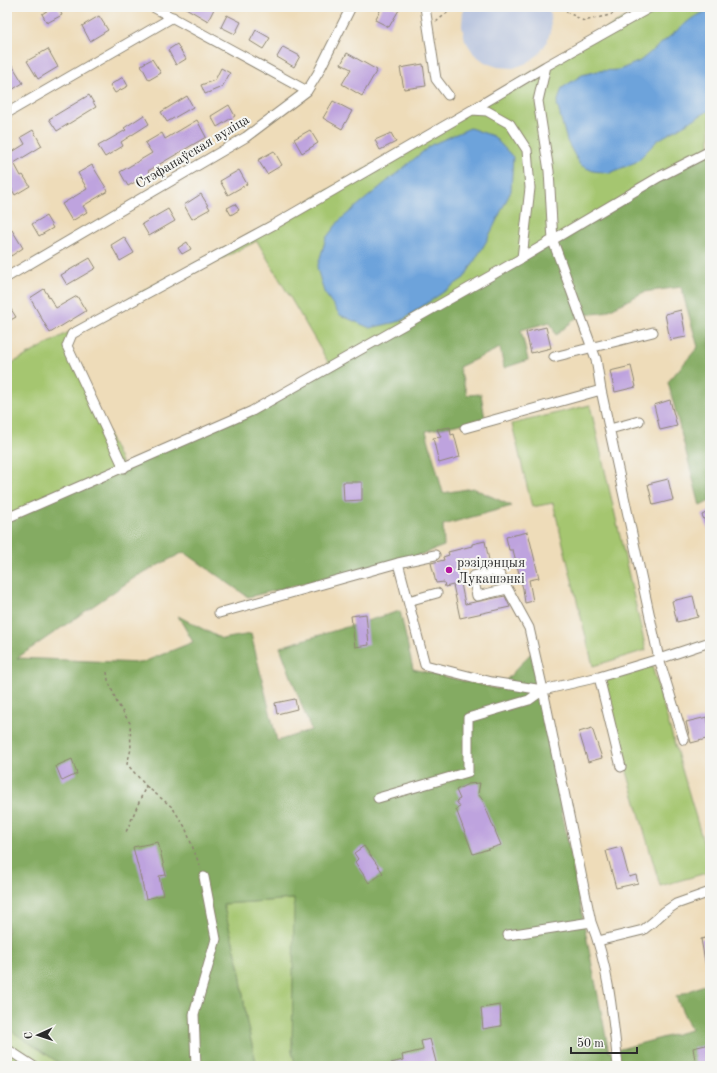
<svg xmlns="http://www.w3.org/2000/svg" width="717" height="1073" font-family="'Old Standard TT',serif">
	<style>
		.industrial { fill: #b9c5de }
		.green { fill: #a5c66f; stroke: #68784d }
		.forest { fill: #84ab62; stroke: #586b46 }
		.water { fill: #6da3db; stroke: #4c6783 }
		.building { fill: #bea3de }
		.lines { fill: none; stroke-linecap: round; stroke-linejoin: round }
		.minor-casing { stroke: #8c8472; stroke-width: 11 }
		.path { stroke: #8c8472; stroke-width: 1.5; stroke-dasharray: 3 3; stroke-linecap: butt }
		.minor { stroke: #fff; stroke-width: 9 }
		.poi-dot { fill: #b5179e; stroke: #f6f6f2; stroke-width: 1.5 }
		.labels { text-anchor: middle; stroke-width: 4; stroke-linejoin: round; paint-order: stroke }
		.street-label { font-size: 14px; fill: #2b2b2b; stroke: #f6f6f2 }
		.poi-label { font-size: 14px; fill: #2b2b2b; stroke: #f6f6f2; text-anchor: start }
	</style>
	<rect width="100%" height="100%" fill="#f6f6f2"/>
	<filter id="ink" filterUnits="userSpaceOnUse"><feTurbulence type="fractalNoise" baseFrequency=".025" numOctaves="2"/><feDisplacementMap in="SourceGraphic" scale="8" xChannelSelector="R" yChannelSelector="G"/><feConvolveMatrix kernelMatrix="1 2 1 2 8 2 1 2 1" color-interpolation-filters="sRGB"/></filter>
	<filter id="wash" filterUnits="userSpaceOnUse"><feTurbulence type="fractalNoise" baseFrequency=".012" numOctaves="4" result="noise"/><feDisplacementMap in="SourceGraphic" scale="16" xChannelSelector="R" yChannelSelector="G"/><feGaussianBlur stdDeviation="0.9" result="paint"/><feColorMatrix in="noise" values="0 0 0 0 0 0 0 0 0 0 0 0 0 0 0 0 0 1.4 0 .05"/><feComposite in="paint" operator="in"/></filter>
	<g filter="url(#wash)">
		<rect width="100%" height="100%" fill="#eedcb9"/>
		<path class="industrial" d="M465,7H547L550,13L551,28L547,42L539,54L527,63L513,68L498,67L486,63L474,54L465,40L462,26L463,11Z"/>
		<path class="green" d="M644,7H710V153L331,367L257,241L72,334L67,346L124,468L7,518V366L151,287L265,227Z
			M590,405L646,650L593,666L553,503L532,507L512,424Z
			M652,666L710,866V872L660,886L601,681Z
			M295,899L292,1052L296,1066H257L247,1024L239,965L223,904Z
			M7,1028L64,1066H7Z"/>
		<path class="forest" d="M710,151V501L700,506L668,382L698,347L681,287L644,292L603,313L580,315L556,335L550,322L521,330L528,360L504,368L500,348L459,367L467,395L481,394L485,419L426,431L443,493L473,488L512,506L443,525L444,546L414,557L248,597L184,552L137,576L17,658L141,663L193,642L178,616L222,639L251,634L277,741L311,730L280,647L400,611L413,669L498,689L531,653L609,1052L691,1030L676,997L710,982V1066H296L292,1052L294,899L223,904L239,965L247,1024L257,1066H64L7,1028V518L253,411Z"/>
		<path class="water" d="M710,9V110L658,140L636,162L610,173L593,171L580,165L567,141L557,104L562,88L582,75L598,71L619,70L640,61L691,19Z
			M470,128L493,136L513,157L511,191L486,242L464,278L401,321L370,328L340,315L324,292L317,268L326,238L340,220L431,145Z"/>
		<g id="blocks">
			<path class="building" d="M53,7H58L62,15L47,23L42,14Z
				M184,7H215L208,21Z
				M382,7H393L399,10L389,27L375,20Z
				M227,15L241,22L235,34L221,27Z
				M99,16L108,30L90,41L82,26Z
				M256,30L270,38L263,49L250,41Z
				M177,44L186,59L176,65L168,50Z
				M283,47L300,56L294,67L277,57Z
				M48,49L58,67L38,79L27,61Z
				M347,53L377,70L362,96L342,84L351,69L341,64Z
				M152,59L161,73L149,80L141,65Z
				M423,64L426,86L404,89L400,68Z
				M12,65L23,83L7,93V68Z
				M221,68L230,73L222,87L205,94L201,85L215,80Z
				M123,77L128,86L115,93L110,85Z
				M89,95L96,107L57,131L49,119Z
				M187,96L193,107L167,122L161,112Z
				M333,101L352,111L342,129L323,118Z
				M229,105L235,116L217,127L211,116Z
				M144,115L149,124L121,142L123,146L105,157L98,146L126,130L124,128Z
				M197,120L206,137L148,171L150,174L128,186L120,172L152,153L145,143L162,133L165,139Z
				M33,130L42,146L14,163L21,176L23,175L30,186L15,195L7,180V151L9,154L25,144L21,137Z
				M310,130L318,143L302,153L294,139Z
				M391,133L396,142L380,150L375,140Z
				M274,151L282,165L267,174L258,160Z
				M92,165L108,191L83,206L87,212L72,221L62,204L87,189L78,173Z
				M239,170L247,184L228,195L220,181Z
				M201,194L210,209L192,219L184,205Z
				M235,204L239,210L231,215L227,208Z
				M168,209L175,221L149,236L142,224Z
				M46,216L53,228L39,236L32,224Z
				M12,230L23,248L11,256L7,249V232Z
				M124,237L134,253L120,261L111,245Z
				M187,242L191,249L182,254L178,248Z
				M90,258L96,268L67,285L61,275Z
				M44,289L56,308L77,296L86,311L50,333L30,298Z
				M7,303L16,317L7,322Z
				M681,310L686,337L670,340L665,314Z
				M546,327L551,348L531,353L526,332Z
				M631,366L636,387L615,392L610,371Z
				M670,400L677,426L660,430L654,405Z
				M450,427L451,435L454,434L460,457L439,463L433,438L441,437L437,429Z
				M668,479L673,500L653,505L648,484Z
				M343,482H362V500L344,501Z
				M710,511V533L702,515Z
				M528,532L539,578L529,580L533,601L525,603L523,589L513,550H509L506,537Z
				M485,541L490,565L478,568L476,559L457,563L465,604L505,596L510,607L460,618L453,585L445,587L444,582L436,583L431,563L444,560L443,557L449,555L448,552L472,546V544Z
				M693,596L698,617L677,622L672,601Z
				M366,614L369,645L355,647L351,616Z
				M295,699L297,709L277,714L275,703Z
				M707,717L710,731V738L691,743L686,722Z
				M592,728L602,758L588,762L579,732Z
				M72,759L77,774L62,781L56,766Z
				M480,783L478,794L482,799L501,845L473,854L456,809L460,807L456,801L460,799L456,790L468,784Z
				M158,842L166,875L159,876L163,895L146,899L133,847Z
				M364,846L383,873L369,883L355,862L358,859L354,853Z
				M621,847L629,877L636,875L638,883L616,888L606,851Z
				M710,937V966L706,967L701,939Z
				M500,1005L501,1026L483,1029L481,1008Z
				M430,1039L437,1066H391V1063L403,1060L402,1055L423,1050L421,1041Z
				M710,1044V1066H696L693,1048Z"/>
		</g>
	</g>
	<g filter="url(#ink)">
		<use href="#blocks" fill-opacity="0" stroke="#8c8472" stroke-width="1"/>
		<g class="lines">
			<defs>
				<path id="minor" d="M153,7L307,91
					M425,7L436,79L448,95
					M472,110L546,66
					M7,113L173,17
					M7,277L246,137L307,91L318,73L351,7
					M554,357L653,332
					M601,390L659,659L684,740
					M465,428L601,390L596,359L553,241L549,171L538,101L546,66L651,7
					M610,429L639,421
					M124,468L67,346L72,334L275,224L472,110L487,111L510,124L527,150L530,188L522,258
					M7,518L252,411L522,258L659,177L710,151
					M398,563L435,555
					M507,589L477,596L473,576L492,571L500,575L529,628L543,690L591,922C609,967 613,1018 618,1066
					M408,601L437,593
					M219,613L398,563L425,665L492,682L543,690
					M599,677L621,767
					M378,798L468,772V718L529,700L543,690L599,677L659,659L710,642
					M508,935L591,922
					M598,941L643,930L653,922L664,912L676,904L710,892
					M7,1049L33,1066
					M196,1066L194,1014L216,939L204,877"/>
			</defs>
			<use href="#minor" class="minor-casing"/>
			<path class="path" d="M562,7L565,11L584,21L610,15L625,7
				M436,22L454,7
				M107,672L108,680L117,703L130,723L131,749L127,764L146,786L126,832
				M146,786L172,807L185,827L201,869"/>
			<use href="#minor" class="minor"/>
		</g>
	</g>
	<circle class="poi-dot" cx="449" cy="570" r="4"/>
	<g class="labels">
		<g class="street-label">
			<text transform="translate(192 151) rotate(-31)" y="5">Стэфанаўская вуліца</text>
		</g>
		<g class="poi-label">
			<text x="457" y="567">рэзідэнцыя<tspan x="457" dy="16">Лукашэнкі</tspan></text>
		</g>
	</g>
	<rect width="717" height="1073" fill="none" stroke="#f6f6f2" stroke-width="24"/>
	<g transform="translate(38 1035) rotate(267)" stroke="#f6f6f2" stroke-width="3" paint-order="stroke">
	<path d="M0-3L7 15L0 10L-7 15Z" fill="#2b2b2b"/>
	<text y="-6" font-size="11" font-weight="bold" text-anchor="middle" fill="#2b2b2b">С</text>
	</g>
	<path d="M571 1047v6h66v-6" fill="none" stroke="#2b2b2b" stroke-width="2"/>
	<text x="577" y="1047" font-size="12" fill="#2b2b2b" stroke="#f6f6f2" stroke-width="3" paint-order="stroke">50 m</text>
</svg>
